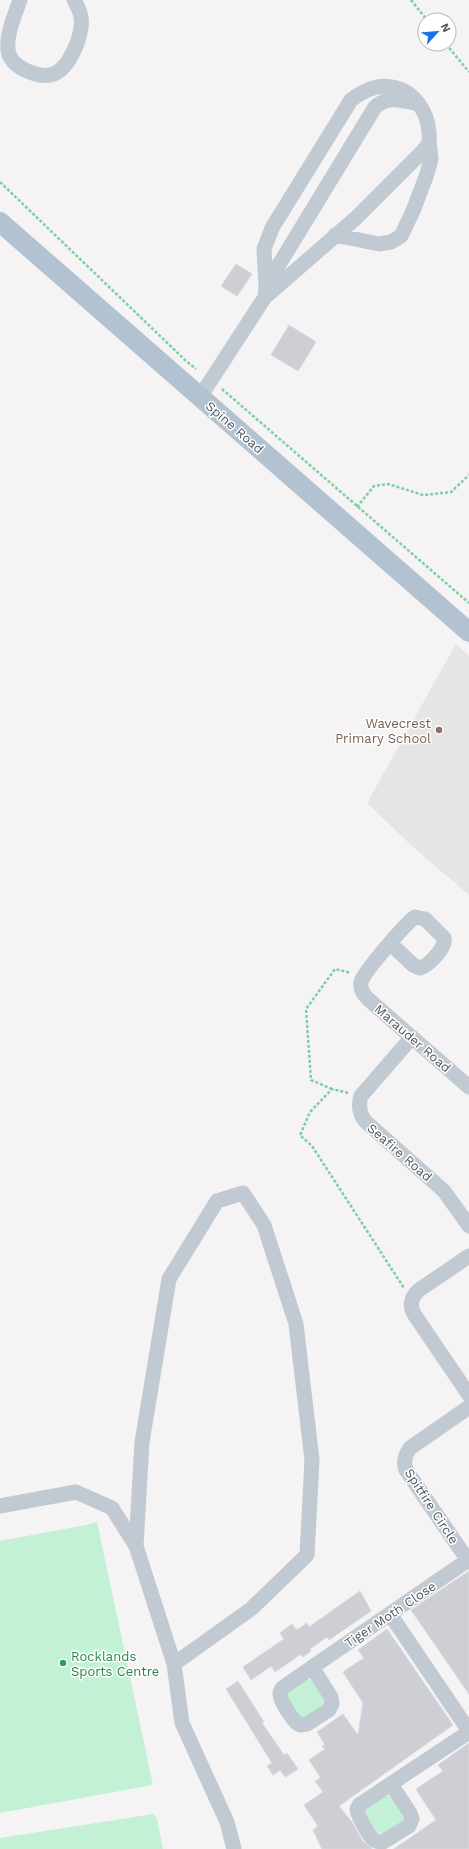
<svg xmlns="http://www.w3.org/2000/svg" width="469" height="1849" font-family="'Work Sans',sans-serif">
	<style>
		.education { fill: #e6e4e5 }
		.green { fill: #c3f1d5 }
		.building { fill: #cdcfd5; stroke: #d7d9de }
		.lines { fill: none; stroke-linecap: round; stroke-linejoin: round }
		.path { stroke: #7ad0a6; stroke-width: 2.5; stroke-dasharray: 3 2; stroke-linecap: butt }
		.minor { stroke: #c1cad2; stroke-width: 15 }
		.major { stroke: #b3c2d1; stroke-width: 20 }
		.education-dot { fill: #8d6e63; stroke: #fff; stroke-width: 1.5 }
		.leisure-dot { fill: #2e9e5b; stroke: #fff; stroke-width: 1.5 }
		.labels { text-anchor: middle; stroke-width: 3; stroke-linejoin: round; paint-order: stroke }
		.street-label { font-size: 13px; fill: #4a5661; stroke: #fff }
		.education-label { font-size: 13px; fill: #785e54; stroke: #fff; text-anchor: end }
		.leisure-label { font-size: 13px; fill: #27864d; stroke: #fff; text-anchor: start }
	</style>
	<rect width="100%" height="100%" fill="#f5f3f3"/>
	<path class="education" d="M456,644L469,656V895L412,846L367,803Z"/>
	<path class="green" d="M97,1522L153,1785L0,1813V1541L86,1525Z
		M307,1679C318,1681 324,1694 325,1704L308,1718L298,1717L286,1694Z
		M384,1795L392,1797C398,1804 407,1812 403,1822L382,1834L377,1832L364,1812L365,1808Z
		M154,1814L157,1819L163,1849H0V1838Z"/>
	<path class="building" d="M236,264L252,274L237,296L221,286Z
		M289,325L316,342L298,371L271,355Z
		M469,1571V1694L411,1610Z
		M360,1591L371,1611L329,1640L327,1637L310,1649L311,1651L303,1657L301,1654L275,1672L271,1666L251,1680L243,1667L284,1639L280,1633L292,1624L297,1630L307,1623L309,1627Z
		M387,1629L453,1725L339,1806L352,1822L362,1840L372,1849H322L313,1830L318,1826L304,1805L323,1792L315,1781L321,1778L309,1760L325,1749L322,1746L325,1745L317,1732L343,1714L358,1735L363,1703L343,1672L364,1658L358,1650Z
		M238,1681L264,1722L262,1723L284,1755L287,1753L298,1769L285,1777L280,1770L273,1775L267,1766L272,1763L226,1689Z
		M469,1743V1849H394L436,1820L416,1789L443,1771L438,1765Z"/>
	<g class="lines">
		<path class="path" d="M411,0L427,20
			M446,44L469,72
			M0,182L185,360L196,369
			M222,389L469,603
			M357,507L374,486L388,484L423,495L451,492L469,475
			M332,1089L311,1080L306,1009L335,969L351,973
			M348,1093L332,1089L310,1112L300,1135L312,1146L404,1288"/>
		<path class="minor" d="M20,0C15,15 6,34 8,50C9,59 17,66 25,70C52,83 65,72 76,46C79,38 83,26 81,17C80,11 77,5 74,0
			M335,235L379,244L391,242L401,236L413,211L427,174L431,159L429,142
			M266,286L375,107C388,96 399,100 414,103
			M200,397L265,297L356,218L422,152C424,149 428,146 429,142C430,140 429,136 429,133C428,112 414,90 391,87C376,84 363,91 351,100L272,228L264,249L266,286L265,297
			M390,943L413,965L420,968C428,966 447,947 444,938L425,919L415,917C406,923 363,973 361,982C360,988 363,994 368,999L469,1087
			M412,1037L361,1096C358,1106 359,1114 366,1122L444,1191L469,1226
			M469,1256L419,1290C411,1297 409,1305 414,1314L469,1395
			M469,1407L410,1448C405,1455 403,1462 406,1470L469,1562
			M0,1506L76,1492L112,1508L136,1546L174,1664L182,1723L227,1822L234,1849
			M136,1546L142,1442L169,1279L217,1201L243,1193L264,1225L296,1324L312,1460L307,1555L251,1609L174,1664
			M390,1614L469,1731
			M312,1667L331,1697L332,1704L329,1710L307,1724L300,1725C294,1723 280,1701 280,1694C280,1690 282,1688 285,1686L468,1560
			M391,1784L410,1813L412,1819L409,1826L383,1842C380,1842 377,1842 374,1840C369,1836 357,1815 357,1809L359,1805L469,1732"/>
		<path class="major" d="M0,222L469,632"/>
	</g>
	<circle class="education-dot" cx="439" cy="730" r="4"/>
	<circle class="leisure-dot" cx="63" cy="1663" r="4"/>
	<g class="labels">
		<g class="street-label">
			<text transform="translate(235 427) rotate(41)" y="5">Spine Road</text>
			<text transform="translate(413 1038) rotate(41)" y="5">Marauder Road</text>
			<text transform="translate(400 1152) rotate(41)" y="5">Seafire Road</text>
			<text transform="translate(432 1506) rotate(57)" y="5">Spitfire Circle</text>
			<text transform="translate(390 1614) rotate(-34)" y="5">Tiger Moth Close</text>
		</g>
		<g class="education-label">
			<text x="431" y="728">Wavecrest<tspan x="431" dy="15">Primary School</tspan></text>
		</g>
		<g class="leisure-label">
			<text x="71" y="1661">Rocklands<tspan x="71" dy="15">Sports Centre</tspan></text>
		</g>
	</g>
	<g transform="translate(437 32) rotate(63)"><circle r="19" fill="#ffffff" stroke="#b7bbc0"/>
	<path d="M0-3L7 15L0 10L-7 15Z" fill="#1a73e8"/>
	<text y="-6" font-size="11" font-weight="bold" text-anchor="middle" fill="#4a5661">N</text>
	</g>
</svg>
